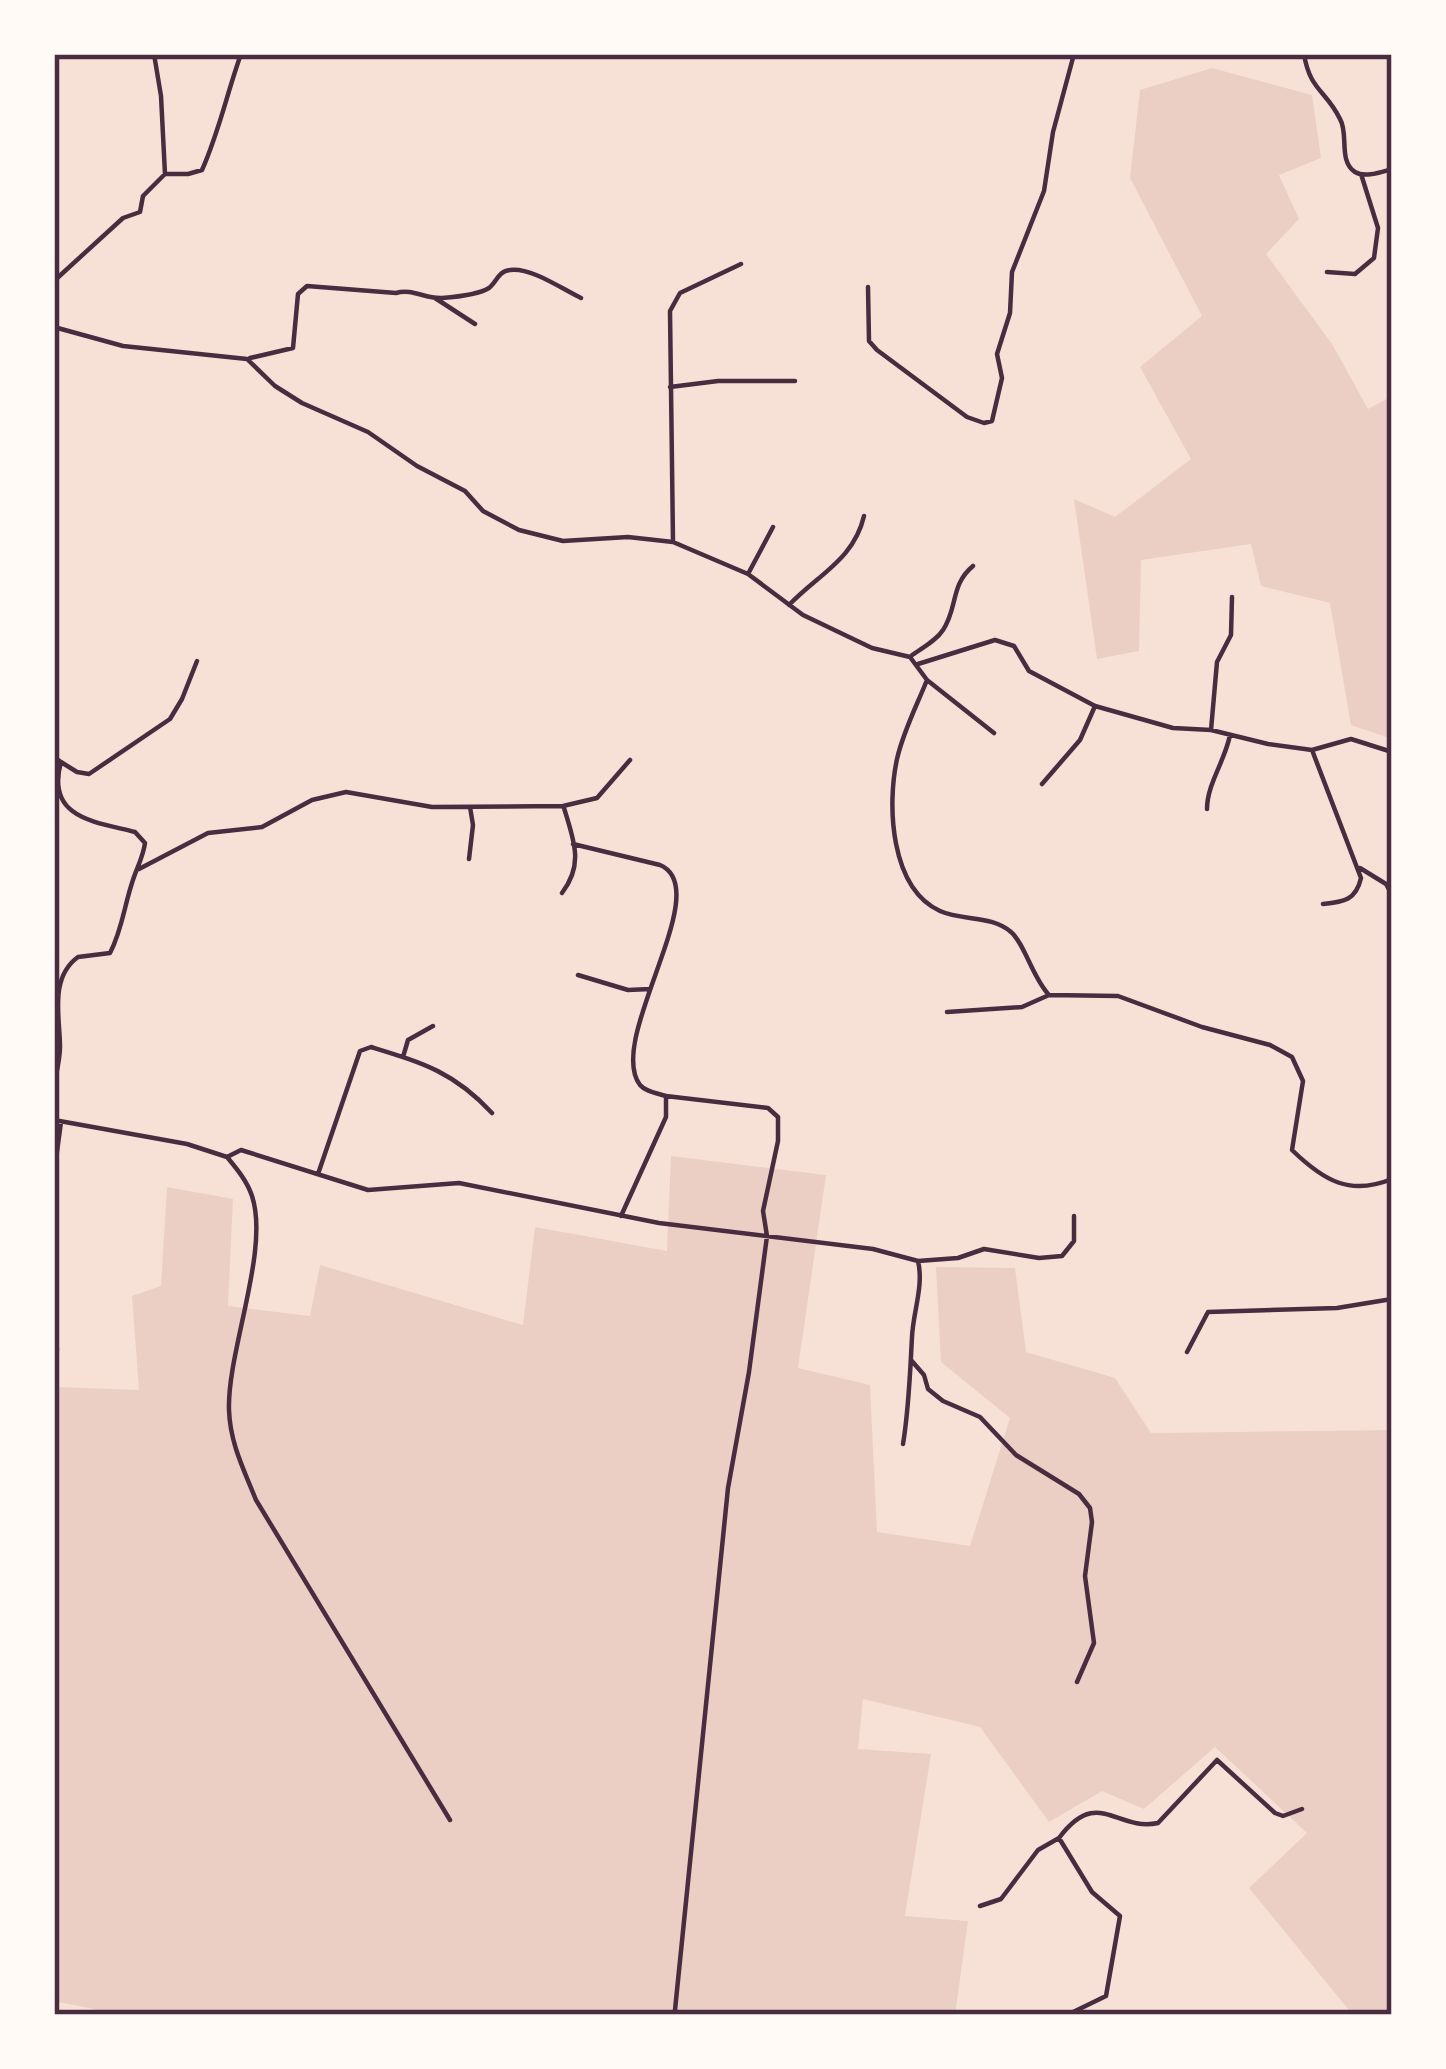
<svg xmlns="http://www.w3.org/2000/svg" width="1446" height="2069" font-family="'Roboto Condensed',sans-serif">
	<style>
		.green { fill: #ebcfc5 }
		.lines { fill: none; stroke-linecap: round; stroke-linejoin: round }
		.minor { stroke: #4a2c40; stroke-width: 4.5 }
		.neatline { fill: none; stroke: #4a2c40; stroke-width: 4.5 }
	</style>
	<rect width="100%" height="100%" fill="#f7e1d7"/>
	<path class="green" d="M1212,68L1312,95L1321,158L1279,175L1299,219L1266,254L1332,344L1368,409L1392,396V739L1351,725L1330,603L1261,586L1251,544L1141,560L1139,651L1097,659L1074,499L1115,517L1191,459L1140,367L1202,316L1130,178L1140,90Z
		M671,1156L826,1175L798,1368L870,1385L877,1532L970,1546L1010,1418L941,1362L936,1267L1015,1268L1026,1352L1115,1378L1151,1433L1392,1430V2015H1353L1249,1888L1307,1833L1215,1747L1144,1809L1102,1791L1049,1822L980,1727L863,1699L858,1749L931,1754L905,1916L968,1921L955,2015H123L54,2001V1382L56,1387L139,1390L132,1296L161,1286L167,1187L233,1199L228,1306L310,1316L320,1265L523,1325L535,1227L667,1251Z"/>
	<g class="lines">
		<path class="minor" d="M1304,54C1310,91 1326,90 1340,119C1349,134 1338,161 1355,172C1365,178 1381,172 1392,169
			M165,174H188L202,170C219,132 227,93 241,54
			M1327,272L1355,274L1374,258L1378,228L1361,174
			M54,281L123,218L140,212L143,196L165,174L161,96L154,54
			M868,287L869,341L877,350L967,417L984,423L992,421L1002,378L997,354L1010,313L1012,272L1044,191L1053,132L1074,54
			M435,298L475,324
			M54,327L123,346L247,359L275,386L302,403L368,432L417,466L465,491L483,511L519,530L563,541L628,537L673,542L748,574L803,615L872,648L910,657L927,680C917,705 903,732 897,759C887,805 890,888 940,911C963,921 991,915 1011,932C1025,944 1032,977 1049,995L1118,996L1202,1027L1270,1045L1292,1057L1303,1081L1292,1150C1324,1181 1350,1196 1392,1179
			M250,358L293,348L298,294L307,286L396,293C412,288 425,299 442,298C455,297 478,295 489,288C497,282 498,271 510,270C531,267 562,289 581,298
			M670,387L718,381H795
			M673,541L670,311L680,293L741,264
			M748,574L773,527
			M789,605C819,574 854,559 864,516
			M911,656C922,648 936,641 943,630C958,608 950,585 973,566
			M918,664L995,640L1014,646L1029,671L1095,706L1173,728L1211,730L1268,744L1312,750L1351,739L1392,752
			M927,680L994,733
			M1211,730L1217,662L1231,635L1232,597
			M1312,750L1361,878C1356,900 1344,902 1323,904
			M54,757L61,762C45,819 97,822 135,832L145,843C143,858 136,869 132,883C124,907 122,930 110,953L78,957C49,978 60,1018 60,1047C60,1060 56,1074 54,1086
			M61,762L77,772L89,774L170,719L182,699L197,661
			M1042,784L1080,740L1095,706
			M1207,809C1207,784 1225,761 1230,735
			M573,844L660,865C717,889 605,1039 640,1085C646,1092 657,1093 666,1096V1117L621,1216
			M469,859L473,825L470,807
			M1360,868L1386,884L1392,895
			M139,869L208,833L262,827L312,800L346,792L432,807L563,806L597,798L630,760
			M562,893C584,864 574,841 564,808
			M578,975L628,990L650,989
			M947,1012L1022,1007L1049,995
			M403,1057L408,1040L433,1026
			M666,1096L768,1108L778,1117V1141L763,1211L767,1236L749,1372L728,1488L675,2010L679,2015
			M54,1120L187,1144L227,1157L241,1150L368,1190L459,1183L659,1223L873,1249L918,1261L958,1258L984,1249L1039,1258L1062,1256L1074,1241V1216
			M227,1157C237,1169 247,1181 252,1196C270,1250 227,1352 229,1410C230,1443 244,1470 256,1500L450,1820
			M54,1174L61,1122
			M318,1174L360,1051L371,1047C423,1063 454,1072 492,1113
			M54,1313L57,1350
			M1187,1352L1208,1312L1337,1308L1392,1299
			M911,1360L924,1375L928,1389L943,1401L980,1417L1016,1455L1079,1494L1090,1508L1092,1522L1085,1576L1094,1643L1077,1682
			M903,1444C909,1408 910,1373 912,1337C913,1312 924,1286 918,1261
			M1059,1838C1098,1786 1116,1832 1158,1823L1217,1760L1275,1813L1283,1816L1302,1809
			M980,1906L1001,1899L1038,1850L1059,1838L1092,1892L1120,1916L1106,1996L1067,2015"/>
	</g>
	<rect width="1446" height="2069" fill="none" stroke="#fffaf5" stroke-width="114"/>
	<rect x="57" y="57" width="1332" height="1955" class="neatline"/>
</svg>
